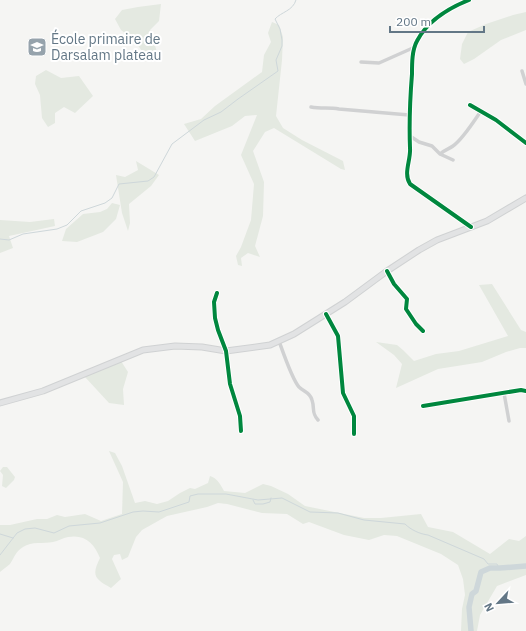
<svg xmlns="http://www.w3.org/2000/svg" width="526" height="631" font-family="'IBM Plex Sans',sans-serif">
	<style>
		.green { fill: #e4e9e1 }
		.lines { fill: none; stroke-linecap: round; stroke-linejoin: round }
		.stream { stroke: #ced7da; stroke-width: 1 }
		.river { stroke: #ced7da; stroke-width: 5.5 }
		.secondary-casing { stroke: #d0d2d3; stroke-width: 7 }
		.minor { stroke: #d0d1d2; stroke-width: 3.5 }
		.tertiary { stroke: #d0d1d2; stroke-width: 4.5 }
		.secondary { stroke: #e2e3e4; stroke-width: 5 }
		.cycleway-casing { stroke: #fff; stroke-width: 6 }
		.cycleway { stroke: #00873e; stroke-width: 4 }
		.labels { text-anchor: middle; stroke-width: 4; stroke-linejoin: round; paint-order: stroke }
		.poi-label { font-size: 14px; fill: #637786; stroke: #fff; text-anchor: start }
	</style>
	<rect width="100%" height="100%" fill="#f5f5f3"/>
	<path class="green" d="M161,4L159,21L150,30L158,55L152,62L146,57L135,41L121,30L115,19L122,10L138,7Z
		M526,12V30L501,40L474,59L464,64L460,59L462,44L468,32L486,24L513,15Z
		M272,22L279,25L283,37L282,60L276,116L283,128L302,140L343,161L345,170L341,169L274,128L265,132L253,151L264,182L263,216L255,246L260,257L248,253L241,258L242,266L238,265L236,256L241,247L251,220L254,184L241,155L257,115L245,116L232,126L195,141L184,124L201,119L215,106L262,72L264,55L271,42L268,33Z
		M46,70L61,78L79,76L93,96L75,113L64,107L55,113V123L48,127L42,118L40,95L35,84L36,76Z
		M136,161L159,175L151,186L129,204L130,223L128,231L122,213L116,175L125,177L138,170Z
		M112,203L120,205L116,219L103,232L77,242L62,241L66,229L83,214L100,212L107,209Z
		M54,219L55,226L9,236L13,248L0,253V220L30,222Z
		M492,284L521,330L526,332V348H520L506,352L482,362L438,369L396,388L402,364L394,355L376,342L397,345L403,350L414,361L436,354L459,351L508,336L479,285Z
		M121,361L128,372L123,389L124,405L109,403L85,377Z
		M109,451L115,453L122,466L135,503L145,501L157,504L168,501L180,493L190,488L195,489L208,483L210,476C217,478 221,485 224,491L245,493L263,484L271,486L288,494L305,506L364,518H381L421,514L428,527L453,532L490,554L509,539L519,541L526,536V575L497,586L480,615L477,631H461L462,609L465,595L463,579L458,565L441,554L397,536L384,535L369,540L344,535L309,522L303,524L287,514L262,513L227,504L218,503L207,507L167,516L142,530L136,537L128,557L122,560L120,554L114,555L112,559L121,579L111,588C95,579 91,576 100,558C94,543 85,534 68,537C63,538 58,541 53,542C43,544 32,541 23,547C16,551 14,558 10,564C7,567 3,569 0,572V525H10L37,519H47L57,515L65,517L85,514L101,521L122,514L123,482Z
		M3,467H7L15,477L14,480L6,488L2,486L3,475L0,471Z"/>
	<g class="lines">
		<path class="stream" d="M0,239L9,240L23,234L57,229L67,225L81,211L105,203L112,198L119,184L148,181L154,177L172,144L204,120L221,112L238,99L278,71L276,60L282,46V40L280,29L275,19C281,12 293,11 296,0
			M253,500L255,504H263L270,502L271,498
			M0,534L13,538
			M0,555L17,533L25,529L35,528L54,533L69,526L100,523L133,512L143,511L159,512L189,502L190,496L198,494H226L258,500L282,498L310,512L338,513L364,520L405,524C411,530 420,534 428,535L484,559L488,564H497L499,568"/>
		<path class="river" d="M471,631L469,607L472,594L476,591L481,572L490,568H500L526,566"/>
		<defs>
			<path id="secondary" d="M0,403L43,391L143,350L175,346L202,347L226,351L270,345L294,334L345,302L387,271L419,250L437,240L487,221L526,198"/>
		</defs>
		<use href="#secondary" class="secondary-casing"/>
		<path class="minor" d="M361,62L379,63L415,47
			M522,71L526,84
			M470,105L496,120L526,143
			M311,107C322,109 329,107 339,109C362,111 386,113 409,115
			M410,136L419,142L432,146L440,154L453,160
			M440,154C444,150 449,149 453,146C463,139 474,121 481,111
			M387,271L394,284L407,299L406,309L416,324L423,331
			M217,293L214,302L215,318L218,330L226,351L230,384L240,416L241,431
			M326,314L338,336L343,393L354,416V434
			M279,341C283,352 292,379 299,387C304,392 310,392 312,400C315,409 311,412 318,420
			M504,393L509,421
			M423,406L521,390L526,391"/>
		<path class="tertiary" d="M469,0C449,8 428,20 417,41C412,50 412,63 412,74C410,99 409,123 410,148C411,160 403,173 410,184L471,227"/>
		<use href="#secondary" class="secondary"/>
		<defs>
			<path id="cycleway" d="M469,0C449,8 428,20 417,41C412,50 412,63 412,74C410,99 409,123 410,148C411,160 403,173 410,184L471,227
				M470,105L496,120L526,143
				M387,271L394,284L407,299L406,309L416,324L423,331
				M217,293L214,302L215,318L218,330L226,351L230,384L240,416L241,431
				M326,314L338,336L343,393L354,416V434
				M423,406L521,390L526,391"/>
		</defs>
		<use href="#cycleway" class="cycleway-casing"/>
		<use href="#cycleway" class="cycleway"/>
	</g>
	<defs>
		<symbol id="school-square" viewBox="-11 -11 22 22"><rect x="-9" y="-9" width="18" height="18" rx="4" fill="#96a3ac" stroke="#fff"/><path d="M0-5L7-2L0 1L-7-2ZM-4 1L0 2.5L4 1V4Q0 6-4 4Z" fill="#fff"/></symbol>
	</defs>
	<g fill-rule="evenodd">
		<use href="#school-square" x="26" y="36" width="22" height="22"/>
	</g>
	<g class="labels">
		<g class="poi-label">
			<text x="51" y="44">École primaire de<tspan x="51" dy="16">Darsalam plateau</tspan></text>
		</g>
	</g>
	<g transform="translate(498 603) rotate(244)" stroke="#ffffff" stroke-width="3" paint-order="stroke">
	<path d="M0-3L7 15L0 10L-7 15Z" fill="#637786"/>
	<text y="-6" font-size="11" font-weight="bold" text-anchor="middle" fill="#637786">N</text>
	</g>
	<path d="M390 26v6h94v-6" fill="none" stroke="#637786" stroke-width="2"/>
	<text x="396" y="26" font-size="12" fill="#637786" stroke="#ffffff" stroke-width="3" paint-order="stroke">200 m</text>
</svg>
